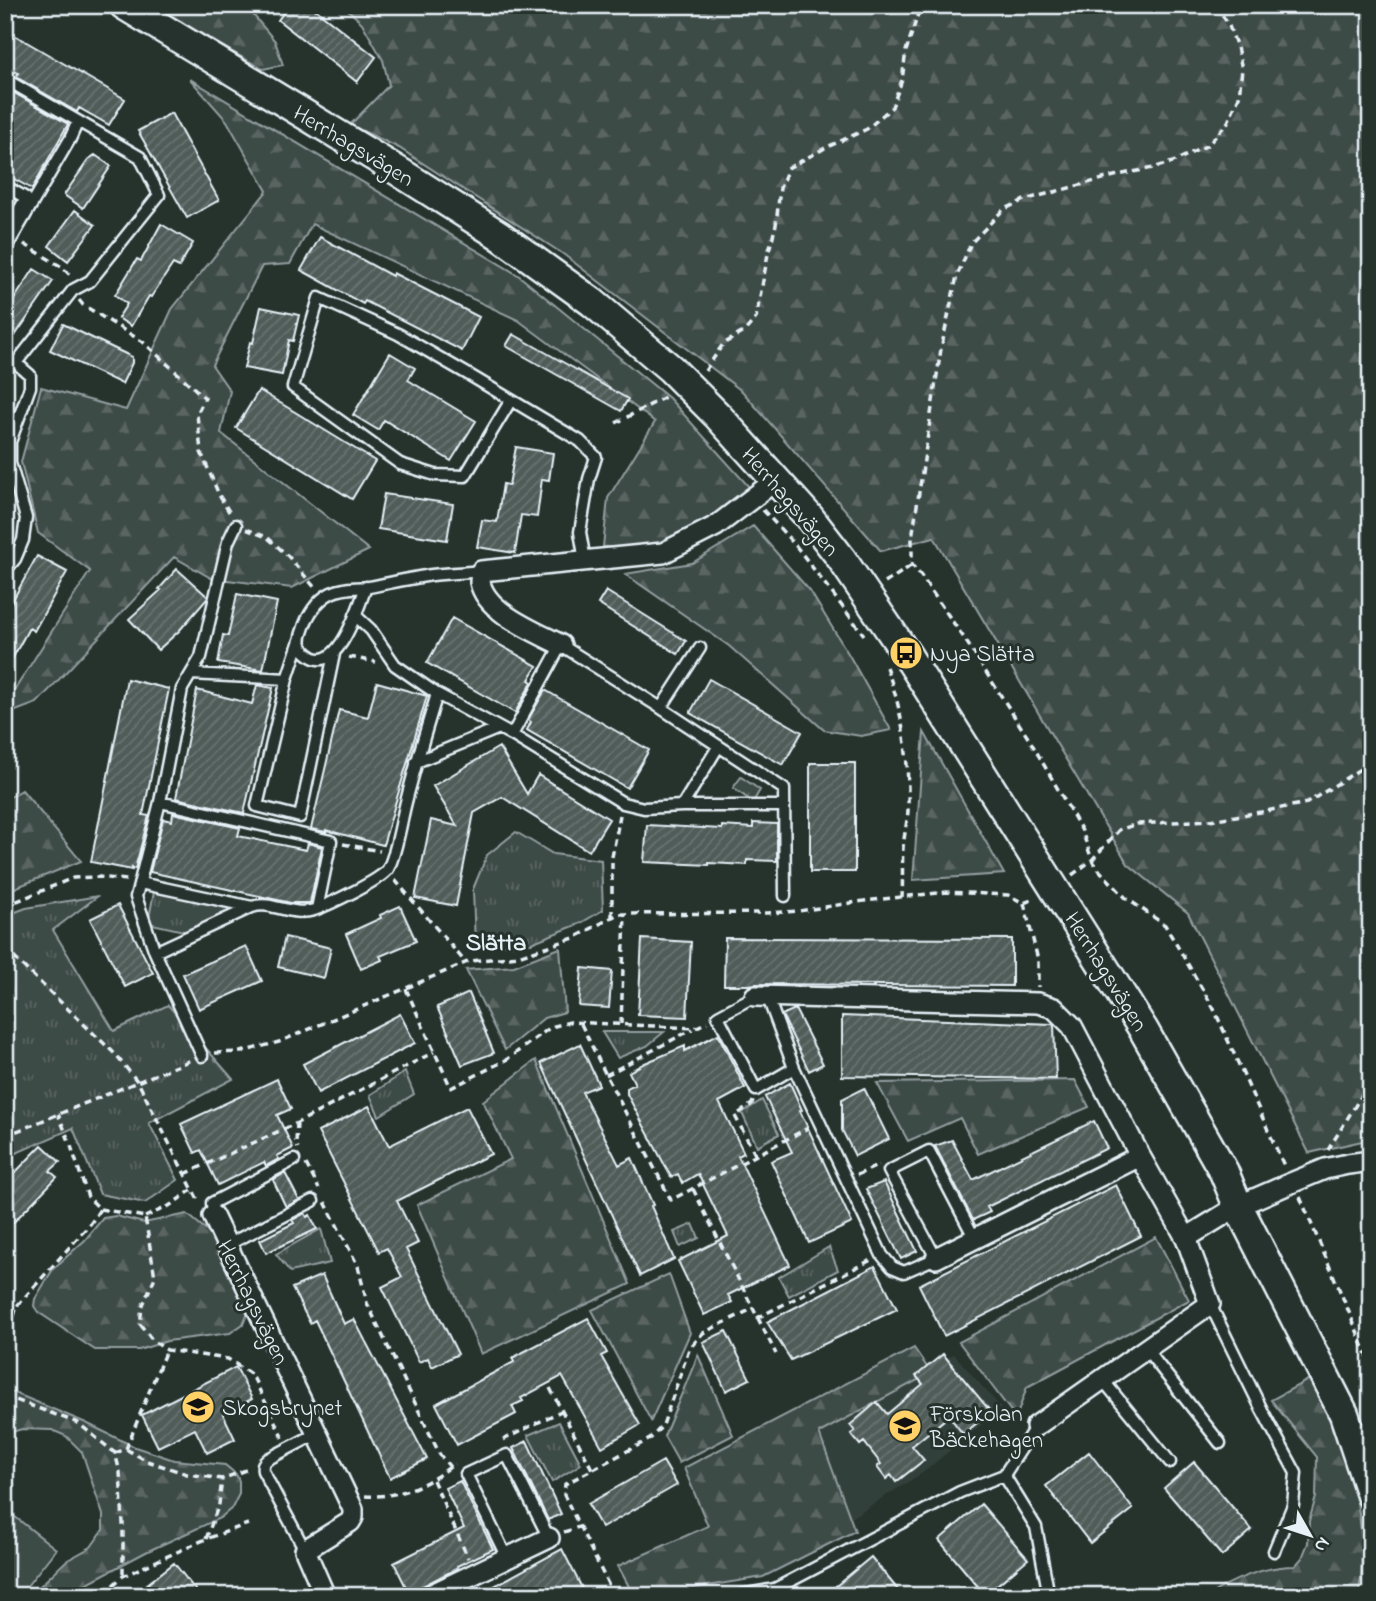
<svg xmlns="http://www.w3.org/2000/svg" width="1376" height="1601" font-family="'Indie Flower',sans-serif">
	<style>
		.built { fill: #333f3a }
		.grass { fill: url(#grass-tufts); stroke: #939ea0; stroke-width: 2 }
		.forest { fill: url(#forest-firs); stroke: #939ea0; stroke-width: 2 }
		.garden { fill: #3e4b47; stroke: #939ea0; stroke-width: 2 }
		.building { fill: url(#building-hatch); stroke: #e8f1f8; stroke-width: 2 }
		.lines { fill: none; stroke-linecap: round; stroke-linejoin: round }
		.lane-casing { stroke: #e8f1f8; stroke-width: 15 }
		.street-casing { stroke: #e8f1f8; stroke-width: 24 }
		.secondary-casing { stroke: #e8f1f8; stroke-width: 33 }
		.path { stroke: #e8f1f8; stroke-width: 3.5; stroke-dasharray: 7 5; stroke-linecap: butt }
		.lane { stroke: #26332d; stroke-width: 10 }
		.street { stroke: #26332d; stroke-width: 19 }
		.secondary { stroke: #26332d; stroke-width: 28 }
		.labels { text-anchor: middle; stroke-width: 6; stroke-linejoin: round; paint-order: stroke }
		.street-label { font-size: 23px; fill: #e8f1f8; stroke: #26332d }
		.poi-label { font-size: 23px; fill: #e8f1f8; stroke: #26332d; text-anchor: start }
		.neighbourhood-label { font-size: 24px; font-weight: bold; fill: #e8f1f8; stroke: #26332d }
	</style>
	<defs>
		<pattern id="grass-tufts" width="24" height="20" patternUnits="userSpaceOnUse" patternTransform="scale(1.75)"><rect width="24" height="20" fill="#3e4b47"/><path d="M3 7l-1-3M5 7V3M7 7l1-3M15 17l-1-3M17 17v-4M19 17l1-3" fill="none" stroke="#5a6562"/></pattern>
		<pattern id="forest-firs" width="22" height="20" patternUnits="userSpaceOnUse" patternTransform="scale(1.75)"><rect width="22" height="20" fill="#3e4b47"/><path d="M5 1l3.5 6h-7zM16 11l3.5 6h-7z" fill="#5a6562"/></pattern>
		<pattern id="building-hatch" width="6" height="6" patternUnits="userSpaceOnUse" patternTransform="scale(1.75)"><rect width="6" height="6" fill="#505c59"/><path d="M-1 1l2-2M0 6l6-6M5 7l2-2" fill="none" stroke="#697472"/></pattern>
	</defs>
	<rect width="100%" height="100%" fill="#26332d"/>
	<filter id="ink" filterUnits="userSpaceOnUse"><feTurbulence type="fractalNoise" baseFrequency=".0143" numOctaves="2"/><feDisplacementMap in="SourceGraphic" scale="14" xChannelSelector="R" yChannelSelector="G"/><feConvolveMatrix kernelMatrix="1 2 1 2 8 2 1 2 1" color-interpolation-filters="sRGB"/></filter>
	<g filter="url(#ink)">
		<path class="built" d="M954,1354L1001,1408L924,1472L833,1529L799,1443Z"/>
		<path class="grass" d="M741,777L760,790L753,802L733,788Z
			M516,832L553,854L601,860L603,910L579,924L531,943L475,947L473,889L487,855Z
			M154,892L234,909L188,932L148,923Z
			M98,896L53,930L114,1031L168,1005L233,1079L149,1123L178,1180L145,1203L100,1194L73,1128L5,1158V916L26,908Z
			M602,1032H664L647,1046L618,1058Z
			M405,1072L414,1094L379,1116L370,1095Z
			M762,1100L779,1134L757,1146L742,1113Z
			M693,1224L699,1238L680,1247L674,1232Z
			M321,1229L330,1263L290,1272L276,1254Z
			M829,1247L838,1270L789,1296L779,1277Z
			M559,1422L581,1464L552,1482L528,1435Z"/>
		<path class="forest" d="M149,5H245L275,41L283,65L263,69Z
			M343,5H1371V1139L1309,1153L1188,913L1128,864L934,537L881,551L743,392L563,254L399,148L350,125L389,85L383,60L362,23Z
			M190,79L518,275L669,398L751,489L692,535L648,548L603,547L608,498L655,422L518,320L312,224L290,264L262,266L212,365L230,391L221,433L369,550L292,588L211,578L174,557L37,703L5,715V705L90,571L38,533L21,462L41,387L126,410L172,309L267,191L227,121Z
			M753,526L810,591L849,655L891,730L861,736L824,730L729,646L625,574L692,563Z
			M924,732L1004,874L913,880Z
			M22,790L81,861L5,892V800Z
			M560,948L565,1012L544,1018L505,1050L466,970L514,966Z
			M536,1060L630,1284L481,1354L417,1205L511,1159L483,1101Z
			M1075,1080L1089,1107L978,1154L960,1118L908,1141L877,1083Z
			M187,1214L215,1237L249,1310L243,1324L230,1333L167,1341L139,1350H95L38,1312L34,1306L35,1299L53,1269L85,1240L103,1218L116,1216L144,1223Z
			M1156,1237L1189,1300L1027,1387L1016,1418L959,1342Z
			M669,1274L690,1333L651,1421L592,1310Z
			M914,1348L931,1373L819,1433L855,1531L763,1577L644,1596H634L618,1566L708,1526L684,1468Z
			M698,1355L733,1435L679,1463L664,1436Z
			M1317,1375C1342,1446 1374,1519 1358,1596H1208C1233,1579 1265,1566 1295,1566L1302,1558L1308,1543L1309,1521L1316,1497L1317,1457L1271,1400Z
			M5,1389L86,1423L135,1447L174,1460L225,1465L236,1474L239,1481V1494L232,1508L220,1518L146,1552L63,1596H36V1592L40,1586L66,1561L91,1547L103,1530V1515L82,1452L66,1436L52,1430L22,1429L5,1434Z"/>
		<path class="garden" d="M5,1509L56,1549L19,1596H5Z"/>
		<path class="building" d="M289,5H310L376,57L357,82L278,20Z
			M11,33L125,99L109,125L79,108L77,112L16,77L18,73L5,66V43Z
			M9,90L68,124L32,189L5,174V96Z
			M171,113L219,200L187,218L138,131Z
			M95,155L111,166L83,208L64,195L89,159Z
			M75,210L95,225L68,261L49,246Z
			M161,224L193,243L179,267L173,264L151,297L149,296L131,326L118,318L127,304L115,295L137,259L141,261Z
			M320,237L392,276L393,273L479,317L462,351L365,301L363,304L301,270Z
			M34,269L53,281L5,350V313Z
			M261,307L299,315L293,341L289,340L282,375L244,368L250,342L253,343Z
			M63,324L132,357V363L122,384L50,350Z
			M513,334L628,399L621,411L506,346Z
			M390,353L415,368L408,380L476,421L451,461L384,420L378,430L353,415Z
			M259,390L375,461L352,499L236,428Z
			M516,447L553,453L549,480L542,479L537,517L521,515L515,553L477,547L482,520L497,522L503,484L509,485Z
			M384,494L453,504L447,540L378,529Z
			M37,556L67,572L34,631L29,628L5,672V614Z
			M177,569L208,597L207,599L179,631L158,650L129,619L161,590L159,589Z
			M606,591L686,641L678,654L598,604Z
			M237,594L277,602L263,670L218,663L223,635L228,636Z
			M452,618L537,666L529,680L532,682L515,713L427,663Z
			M127,679L169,689L143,815L149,816L135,869L132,868V870L91,862Z
			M709,679L802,732L783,765L690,713Z
			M377,682L427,696L383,845L326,830V832L311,829L339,710L368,717Z
			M257,685L273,688L244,813L176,798L197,690L252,704Z
			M545,690L649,750L627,788L527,730L531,722L528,720Z
			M499,747L527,794L538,775L609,819L589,851L502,797L474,813L456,906L415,898L431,820L457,826L433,786Z
			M810,763H855V872H810Z
			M173,813L240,828L238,836L306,850L308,843L322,847L310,903H291L150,872L163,819L172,821Z
			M753,823L777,824V861L747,860V865L709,863V865L644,862L647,825L722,829V826L753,828Z
			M118,905L153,973L125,987L90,919Z
			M400,906L416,941L380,956L382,960L361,969L346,934L381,918L380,915Z
			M285,937L331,948L324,978L278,967Z
			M725,938L1012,939V986L755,984L749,985H724Z
			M642,939L691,942L687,1017L638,1015Z
			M246,946L262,981L199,1009L183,974Z
			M582,968L612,971L609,1008L579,1006Z
			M469,993L494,1053L462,1065L437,1007Z
			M795,1009L823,1064L809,1071L782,1015Z
			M400,1014L415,1043L318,1093L303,1064Z
			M842,1016L1052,1024L1054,1025L1056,1079L842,1076Z
			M718,1034L745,1088L719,1102L744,1153L738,1156L790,1265L728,1295L732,1302L704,1315L678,1261L728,1236L698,1174L682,1183L678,1174L671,1177L627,1094V1088L635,1084L629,1072L645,1063L685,1046V1051Z
			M580,1044L599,1085L582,1092L619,1165L632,1158L653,1205L651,1206L674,1259L640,1276L541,1063Z
			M277,1079L291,1109L277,1115L293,1148L277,1156L279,1159L266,1166L264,1162L218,1185L201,1150L195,1153L181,1124Z
			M790,1083L802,1110L800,1111L852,1223L809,1243L771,1161L792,1152L765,1097Z
			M864,1088L889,1139L855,1156L842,1130V1099Z
			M369,1106L389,1146L467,1107L491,1154L397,1201L418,1243L406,1249L458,1354L432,1367L428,1358L419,1362L382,1287L402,1277L387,1248L379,1252L318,1132Z
			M1094,1121L1107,1148L987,1207L990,1212L973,1220L935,1146L952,1140L973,1180Z
			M42,1145L60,1162L50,1171L57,1177L5,1231V1183Z
			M285,1173L299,1200L286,1207L273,1180Z
			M884,1182L917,1251L901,1259L866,1189Z
			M1116,1185L1141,1236L944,1336L919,1285Z
			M305,1213L307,1217L310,1215L317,1229L266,1253L260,1240L294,1223L292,1220Z
			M875,1266L897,1309L791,1360L767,1322Z
			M322,1275L344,1324L354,1319L427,1459L390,1478L315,1320L310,1323L292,1288Z
			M588,1318L607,1353L601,1356L640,1425L602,1447L562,1376L521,1398L523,1401L512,1406L516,1414L457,1445L436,1404L514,1362L512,1358Z
			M726,1331L750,1379L726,1391L703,1342Z
			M943,1354L991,1412L963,1434L949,1416L912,1446L924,1460L896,1482L891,1475L886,1479L877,1467L881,1464L864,1442L860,1445L851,1434L855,1431L850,1425L877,1402L887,1414L923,1384L916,1376Z
			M236,1367L252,1399L223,1414L235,1439L207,1453L195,1429L158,1447L142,1415Z
			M527,1441L561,1514L548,1520L513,1448Z
			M1089,1452L1133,1509L1090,1543L1046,1486Z
			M663,1461L677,1485L602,1528L588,1504Z
			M1194,1462L1252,1530L1222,1556L1164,1488Z
			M460,1481L493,1549L457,1566L458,1568L409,1593L394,1563L464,1528L445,1488Z
			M981,1504L1028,1559L985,1595L939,1540Z
			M562,1549L582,1588L567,1596H476Z
			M871,1557L903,1596H824Z
			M174,1563L200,1596H132Z"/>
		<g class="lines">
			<defs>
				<path id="lane" d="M5,79L140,157L159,195L90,281L73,290L16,363
					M5,186L26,198L5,233
					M5,250L70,139L78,121
					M5,357L16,363L30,375V387L10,442V463L26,518L23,540L15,559L5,571
					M511,400L465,476L435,475L400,464L293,387L319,298L398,334L471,376L580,441L596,457L589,479L580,532L585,561
					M366,587C359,605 337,679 308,654C299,647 299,640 303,630C307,616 317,600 331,593C343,587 356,588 369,587C390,583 411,578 432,575C448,573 465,573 481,571
					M355,615L371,630L395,665L437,694L512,735L623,803L644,808L682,806H784
					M300,640L287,679L257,806L300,817L334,654
					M191,674L287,679
					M661,708L784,789L785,896
					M512,735L561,645L661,708L700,648
					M416,762L499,728
					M160,802L331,841L317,909
					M682,806L718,747
					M140,883L252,907C272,900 290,917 314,910C328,905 381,880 388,869C397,852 401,821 406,802C415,766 426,730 437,694
					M155,952L252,907
					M755,996L718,1016L756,1090L794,1068
					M768,998L794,1068L882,1255L892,1267L904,1272L936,1258L889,1171L929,1151L975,1239
					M202,1056L155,952L136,897L160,802L182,689L201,657L228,542L236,525
					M213,1216L212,1203L294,1160
					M227,1245L313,1201
					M1210,1304L1262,1410L1296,1473L1293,1505L1274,1551
					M1146,1349L1220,1443
					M1102,1379L1170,1462
					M1004,1475L1036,1426
					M305,1550L263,1471C262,1465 263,1463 268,1459L316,1434
					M507,1558L466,1474L507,1455L549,1538
					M735,1596L775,1589L960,1492L1004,1475L1036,1527L1049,1596"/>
				<path id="street" d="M561,645C537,632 486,613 480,582C480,581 481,573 481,571L663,553L716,526L776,480
					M755,996L1038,1003L1054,1008L1072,1026L1140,1156L1186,1238L1210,1304L1036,1426
					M213,1216L353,1509V1517L350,1522L305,1550L325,1596
					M1186,1238L1238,1206L1291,1183L1325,1169L1348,1164L1371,1161
					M936,1258L1140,1156
					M428,1596L549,1538"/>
				<path id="secondary" d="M124,5L398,171L499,235L592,302L671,369L717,415L810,518L841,558L907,655L1143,1029L1224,1172L1238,1206L1344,1414L1371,1495"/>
			</defs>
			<use href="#lane" class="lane-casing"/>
			<use href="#street" class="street-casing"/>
			<use href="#secondary" class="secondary-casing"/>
			<path class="path" d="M1216,5L1229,26L1237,47L1242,69L1239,97L1228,122L1208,145L1173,162L1153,168L1118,175L1024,200L1003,210L971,243L957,276L941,349L912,538V565L921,576L964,638L1032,744L1082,831L1092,860L1100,871L1126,898L1165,925L1214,1009L1285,1168
				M24,244L62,267L72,277
				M79,300L83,305L143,342L205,398L197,414L201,452L219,495L231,515
				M705,371L723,344L745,331L756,318L768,254L776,225L780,188L788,168L825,148L867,129L892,107L902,80L906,51L921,5
				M616,423L667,396
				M763,510L796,546L864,635
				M246,529L267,537L288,556L316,589
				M885,583L912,565
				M349,657L376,662
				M886,667C904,713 909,761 908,811C907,823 904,836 903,848C902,864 903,881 902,897
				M343,844L380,851
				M1072,875L1092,860L1119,830L1137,824L1210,820L1261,812L1307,803L1371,762
				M395,880L466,963
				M1024,903L1038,960V987
				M5,906L73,878L99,877L127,880
				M612,917V857L620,815
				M5,949L113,1052L138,1082L197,1198L200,1202
				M406,989L451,1088L506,1060L551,1027L570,1022L695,1028L707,1022
				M581,1024L606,1075L671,1200L808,1128
				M621,1024L625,914
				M215,1053L241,1052L279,1042L470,961L518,956L574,938L618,914L767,913L799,911L864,901L947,892L1008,895L1024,903L1034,899
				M606,1075L693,1029
				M753,1101L752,1104L735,1116L756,1156
				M297,1123L296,1143L298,1148
				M5,1136L191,1060
				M1328,1150L1371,1080
				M306,1164L319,1189
				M185,1174L297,1123L434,1052
				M857,1175L879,1165
				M693,1189L776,1354
				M1300,1197L1371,1364
				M325,1202L358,1266L367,1303L440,1455L450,1467L455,1464
				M100,1209L145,1217L155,1277L142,1307L140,1324L153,1341L167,1350L228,1359L252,1375L283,1438
				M145,1217L169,1206L192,1190
				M757,1318L871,1260
				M5,1339L8,1336L17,1306L91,1223L100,1209L88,1197L70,1143L58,1114
				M550,1388L592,1469
				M5,1396L78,1423L115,1453L120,1472L123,1523V1576
				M503,1440L561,1411
				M126,1449L166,1350
				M115,1453L126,1449L147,1461L187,1474L222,1479L248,1469
				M433,1480L468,1558
				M365,1496C397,1498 425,1486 450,1467
				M564,1532L579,1527
				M206,1539L219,1504L222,1479
				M108,1596L112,1586L123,1576L206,1539L248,1524
				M614,1596L564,1495L565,1484L650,1439L663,1425L689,1349L703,1333L752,1309"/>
			<use href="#lane" class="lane"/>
			<use href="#street" class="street"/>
			<use href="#secondary" class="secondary"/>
		</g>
	</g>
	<defs>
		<symbol id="bus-disc" viewBox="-11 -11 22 22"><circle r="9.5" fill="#ffd166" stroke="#26332d"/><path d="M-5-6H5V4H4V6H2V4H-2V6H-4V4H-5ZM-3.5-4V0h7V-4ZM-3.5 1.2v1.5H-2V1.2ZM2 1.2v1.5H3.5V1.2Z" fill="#111"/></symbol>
		<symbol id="school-disc" viewBox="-11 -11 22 22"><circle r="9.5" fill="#ffd166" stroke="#26332d"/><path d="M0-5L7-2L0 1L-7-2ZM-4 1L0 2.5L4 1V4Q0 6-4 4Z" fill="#111"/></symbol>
	</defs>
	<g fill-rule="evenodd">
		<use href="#bus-disc" x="887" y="634" width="38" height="38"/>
		<use href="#school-disc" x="179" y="1388" width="38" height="38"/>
		<use href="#school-disc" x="886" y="1407" width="38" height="38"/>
	</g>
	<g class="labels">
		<g class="street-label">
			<text transform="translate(354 145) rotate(31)" y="8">Herrhagsvägen</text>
			<text transform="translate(791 501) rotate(49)" y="8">Herrhagsvägen</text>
			<text transform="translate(1107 971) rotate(58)" y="8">Herrhagsvägen</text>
			<text transform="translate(254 1302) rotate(64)" y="8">Herrhagsvägen</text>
		</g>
		<g class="poi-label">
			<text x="930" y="661">Nya Slätta</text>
			<text x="222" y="1415">Skogsbrynet</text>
			<text x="930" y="1421">Förskolan<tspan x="930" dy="26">Bäckehagen</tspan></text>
		</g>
		<g class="neighbourhood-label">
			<text x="496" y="950">Slätta</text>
		</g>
	</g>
	<rect width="1376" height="1601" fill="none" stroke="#26332d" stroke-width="28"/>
	<rect x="14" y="14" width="1348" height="1573" fill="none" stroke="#e8f1f8" stroke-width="2.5" filter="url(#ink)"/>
	<g transform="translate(1310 1535) rotate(129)" stroke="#26332d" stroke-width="5" paint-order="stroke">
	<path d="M0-5L12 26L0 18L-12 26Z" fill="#e8f1f8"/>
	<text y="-10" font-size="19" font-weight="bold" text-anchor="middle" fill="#e8f1f8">N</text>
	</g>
</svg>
